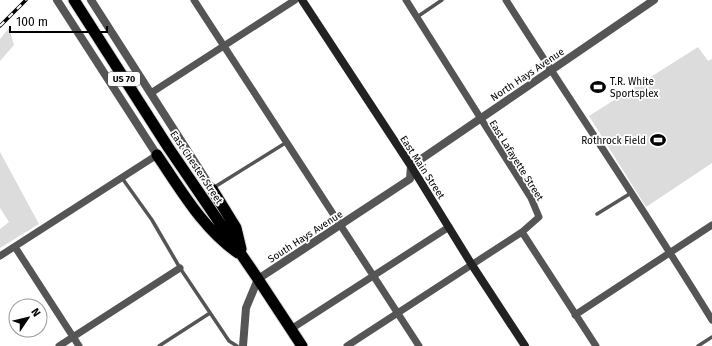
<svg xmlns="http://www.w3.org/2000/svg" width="712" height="346" font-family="'Fira Sans',sans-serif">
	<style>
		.green { fill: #dcdcdc }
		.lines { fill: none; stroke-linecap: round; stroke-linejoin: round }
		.trunk-casing { stroke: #dbdbdb; stroke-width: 13 }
		.service { stroke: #555; stroke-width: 3.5 }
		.minor { stroke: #555; stroke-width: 7 }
		.tertiary { stroke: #555; stroke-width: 8 }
		.secondary { stroke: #222; stroke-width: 8 }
		.trunk { stroke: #000; stroke-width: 11 }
		.rail-casing { stroke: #000; stroke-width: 3.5 }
		.rail { stroke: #fff; stroke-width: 2; stroke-dasharray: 6; stroke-linecap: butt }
		.labels { text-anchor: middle; stroke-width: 3.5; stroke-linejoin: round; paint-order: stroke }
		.shield { fill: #fff; stroke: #4c4c4c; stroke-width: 1 }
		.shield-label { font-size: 9px; font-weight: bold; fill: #000 }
		.street-label { font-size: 10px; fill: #000; stroke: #fff }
		.poi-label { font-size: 10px; fill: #000; stroke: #fff; text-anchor: start }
	</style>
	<rect width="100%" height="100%" fill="#fff"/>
	<path class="green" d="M9,28L14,45L0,61V39Z
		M698,47L708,61L712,59V163L646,207L589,116Z
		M0,152L39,224L0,248V229L9,222L0,208Z"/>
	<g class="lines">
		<defs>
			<path id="trunk" d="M74,0L168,147L258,279L302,346
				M157,155C181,190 203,229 238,253
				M212,189L236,228L241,249"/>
		</defs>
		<use href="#trunk" class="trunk-casing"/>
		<path class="service" d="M417,17L442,0
			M122,178L152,220L180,268L229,341L237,346
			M213,188L287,142
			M597,214L631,193
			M159,346L210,313
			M698,346L712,337"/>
		<path class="minor" d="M194,0L419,346
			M506,0C574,107 646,212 712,320
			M151,93L295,0
			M522,232L596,346
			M15,247L79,346
			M0,256L157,155
			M575,315L712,225
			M291,329L449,227
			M59,346L180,268
			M347,346L522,232L539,217L531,198L406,0"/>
		<path class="tertiary" d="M57,0L157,155
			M91,0L212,189
			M243,346L246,308L258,279L410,179L411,166L654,0"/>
		<path class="secondary" d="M302,0L411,166L472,265L525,346"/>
		<use href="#trunk" class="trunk"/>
		<defs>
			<path id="rail" d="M0,26L26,0"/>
		</defs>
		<use href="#rail" class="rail-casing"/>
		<use href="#rail" class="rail"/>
	</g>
	<defs>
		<symbol id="stadium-bare" viewBox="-9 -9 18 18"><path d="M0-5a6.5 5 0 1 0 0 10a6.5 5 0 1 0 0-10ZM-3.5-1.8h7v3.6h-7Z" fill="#000" stroke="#fff" stroke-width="2.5" paint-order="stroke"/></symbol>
	</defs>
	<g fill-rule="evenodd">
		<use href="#stadium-bare" x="587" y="76" width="22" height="22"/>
		<use href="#stadium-bare" x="647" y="129" width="22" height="22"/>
	</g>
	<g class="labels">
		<rect class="shield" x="108" y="72" width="32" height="14" rx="3"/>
		<g class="shield-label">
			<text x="124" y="82">US 70</text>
		</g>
		<g class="street-label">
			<text transform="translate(527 74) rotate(-34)" y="4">North Hays Avenue</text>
			<text transform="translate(517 160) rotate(58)" y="4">East Lafayette Street</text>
			<text transform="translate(197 167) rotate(56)" y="4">East Chester Street</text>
			<text transform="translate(423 167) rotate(57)" y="4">East Main Street</text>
			<text transform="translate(305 236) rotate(-33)" y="4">South Hays Avenue</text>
		</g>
		<g class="poi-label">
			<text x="610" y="85">T.R. White<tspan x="610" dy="12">Sportsplex</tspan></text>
			<text x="646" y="144" text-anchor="end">Rothrock Field</text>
		</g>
	</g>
	<g transform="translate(28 318) rotate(55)"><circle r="19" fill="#ffffff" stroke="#999999"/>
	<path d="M0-3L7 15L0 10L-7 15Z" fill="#000000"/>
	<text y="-6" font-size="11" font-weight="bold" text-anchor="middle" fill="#000000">N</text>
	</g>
	<path d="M10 26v6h97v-6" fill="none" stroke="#000000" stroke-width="2"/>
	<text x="16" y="26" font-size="12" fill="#000000" stroke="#ffffff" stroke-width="3" paint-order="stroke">100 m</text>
</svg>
